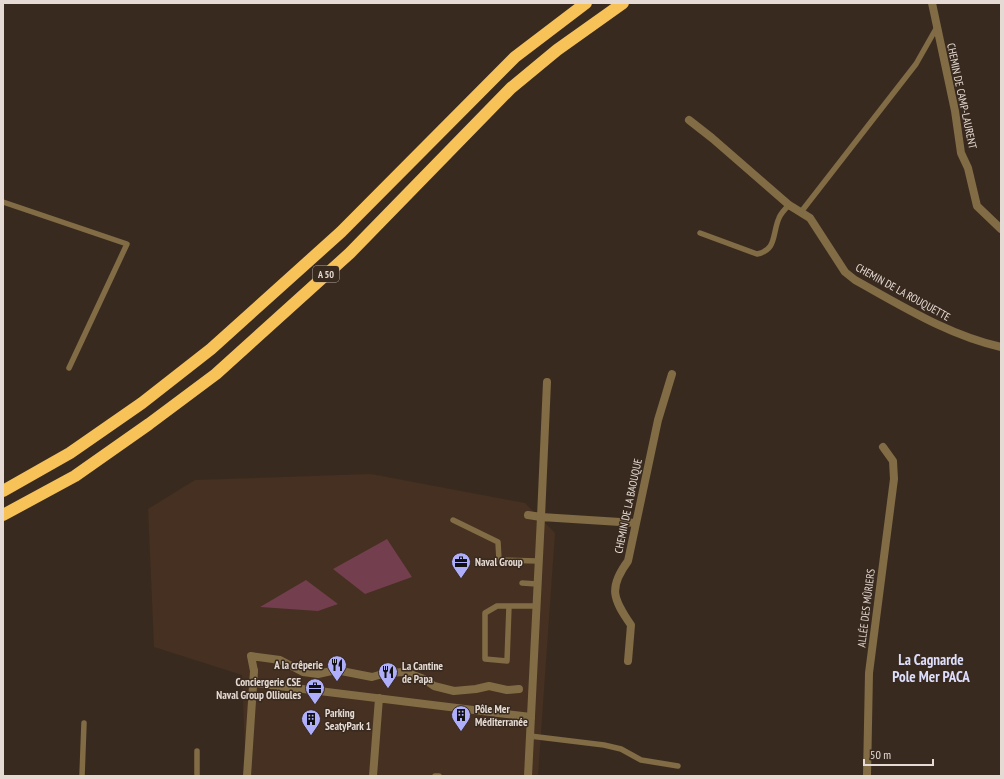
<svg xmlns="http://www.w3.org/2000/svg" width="1004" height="779" font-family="'PT Sans Narrow',sans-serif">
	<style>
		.built { fill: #453021 }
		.green { fill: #733e4d }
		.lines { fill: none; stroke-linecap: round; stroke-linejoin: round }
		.service { stroke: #816c45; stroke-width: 5.5 }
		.pedestrian { stroke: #816c45; stroke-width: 8 }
		.minor { stroke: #816c45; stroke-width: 8 }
		.motorway { stroke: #f7c257; stroke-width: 12 }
		.labels { text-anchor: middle; stroke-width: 3; stroke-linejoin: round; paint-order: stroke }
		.shield { fill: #392a1f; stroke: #b1a69e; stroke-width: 1 }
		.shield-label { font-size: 10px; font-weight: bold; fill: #e5dbd4 }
		.street-label { font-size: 11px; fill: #e5dbd4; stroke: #392a1f }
		.poi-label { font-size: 11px; font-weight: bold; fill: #e5dbd4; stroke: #392a1f; text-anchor: start }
		.district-label { font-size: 15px; font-weight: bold; fill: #dddefb; stroke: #392a1f }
	</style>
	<rect width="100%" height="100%" fill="#392a1f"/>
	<path class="built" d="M371,474L525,503L555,533L538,776H246L242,675L154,647L148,509L195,480Z"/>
	<path class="green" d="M387,539L412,577L365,594L333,569Z
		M306,580L338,604L318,611L260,607Z"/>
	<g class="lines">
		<path class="service" d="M3,202L127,244L69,368
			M801,212L916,64L937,27
			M700,233L757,254C777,250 772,234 779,218C781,213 785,209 789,205
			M453,520L498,542L499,560L538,561
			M522,583L537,584
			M509,606H497L485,613V659L507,661L509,606H536
			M530,736L604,745L621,749L641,760L678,766
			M82,776L84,723
			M197,776V751
			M435,776H439"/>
		<path class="pedestrian" d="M254,671L251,656L280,660L303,672L318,674L336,670L372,677L386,673L405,672L424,679L434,686L454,691L476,689L489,686L507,690L519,689
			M254,683L531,717
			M373,776L379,698"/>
		<path class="minor" d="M932,3L955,111L961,153L968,168L977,206L1001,229
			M689,120L712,138L789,205L810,218L845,272L855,280C902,306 948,335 1001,347
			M528,515L541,517L547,382
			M628,661L631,625C613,599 608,588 628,561L658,420L672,374
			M247,776L254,671
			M528,776L541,517L636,523
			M867,776L869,673L894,479L893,461L883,447"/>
		<path class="motorway" d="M3,491L70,453L142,403L211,349L341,232L515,57L586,3
			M3,515L75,476L149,424L216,374L350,253L511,88L557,50L623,3"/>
	</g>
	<defs>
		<symbol id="office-pin" viewBox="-11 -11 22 30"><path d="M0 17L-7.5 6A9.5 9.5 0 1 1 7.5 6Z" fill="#aeaefa" stroke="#392a1f"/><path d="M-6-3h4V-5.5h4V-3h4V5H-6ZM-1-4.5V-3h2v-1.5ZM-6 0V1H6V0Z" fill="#111"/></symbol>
		<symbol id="restaurant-pin" viewBox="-11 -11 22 30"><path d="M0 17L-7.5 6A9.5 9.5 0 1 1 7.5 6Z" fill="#aeaefa" stroke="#392a1f"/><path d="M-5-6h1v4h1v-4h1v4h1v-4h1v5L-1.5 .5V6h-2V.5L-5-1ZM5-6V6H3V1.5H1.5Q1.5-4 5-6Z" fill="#111"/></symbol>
		<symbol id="building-pin" viewBox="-11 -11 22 30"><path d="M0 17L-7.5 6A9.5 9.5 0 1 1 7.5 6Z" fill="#aeaefa" stroke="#392a1f"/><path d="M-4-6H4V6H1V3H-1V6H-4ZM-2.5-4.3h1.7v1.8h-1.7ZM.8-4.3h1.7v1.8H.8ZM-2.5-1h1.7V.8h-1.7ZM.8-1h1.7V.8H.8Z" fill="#111"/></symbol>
	</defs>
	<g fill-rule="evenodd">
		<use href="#office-pin" x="450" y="551" width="22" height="30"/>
		<use href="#restaurant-pin" x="326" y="654" width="22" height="30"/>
		<use href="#restaurant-pin" x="377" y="661" width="22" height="30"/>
		<use href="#office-pin" x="304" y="677" width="22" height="30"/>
		<use href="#building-pin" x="450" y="704" width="22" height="30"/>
		<use href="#building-pin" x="300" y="708" width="22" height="30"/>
	</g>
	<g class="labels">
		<rect class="shield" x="313" y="266" width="26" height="16" rx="3"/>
		<g class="shield-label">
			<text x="326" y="278">A 50</text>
		</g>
		<g class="street-label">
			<text transform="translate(962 96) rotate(78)" y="4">CHEMIN DE CAMP-LAURENT</text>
			<text transform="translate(903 292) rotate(29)" y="4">CHEMIN DE LA ROUQUETTE</text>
			<text transform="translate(628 506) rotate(-78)" y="4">CHEMIN DE LA BAOUQUE</text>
			<text transform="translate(866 608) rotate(-83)" y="4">ALLÉE DES MÛRIERS</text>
		</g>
		<g class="poi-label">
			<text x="475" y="566">Naval Group</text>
			<text x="323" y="669" text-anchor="end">A la crêperie</text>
			<text x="402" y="670">La Cantine<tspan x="402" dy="13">de Papa</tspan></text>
			<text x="301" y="686" text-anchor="end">Conciergerie CSE<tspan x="301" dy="13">Naval Group Ollioules</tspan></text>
			<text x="475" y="713">Pôle Mer<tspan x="475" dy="13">Méditerranée</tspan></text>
			<text x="325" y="717">Parking<tspan x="325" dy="13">SeatyPark 1</tspan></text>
		</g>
		<g class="district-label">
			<text x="931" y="665">La Cagnarde<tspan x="931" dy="17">Pole Mer PACA</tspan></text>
		</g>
	</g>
	<rect width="1004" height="779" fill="none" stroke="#e5dbd4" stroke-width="8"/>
	<path d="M864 759v6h69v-6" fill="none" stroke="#e5dbd4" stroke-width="2"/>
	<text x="870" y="759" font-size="12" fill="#e5dbd4" stroke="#392a1f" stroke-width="3" paint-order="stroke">50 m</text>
</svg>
